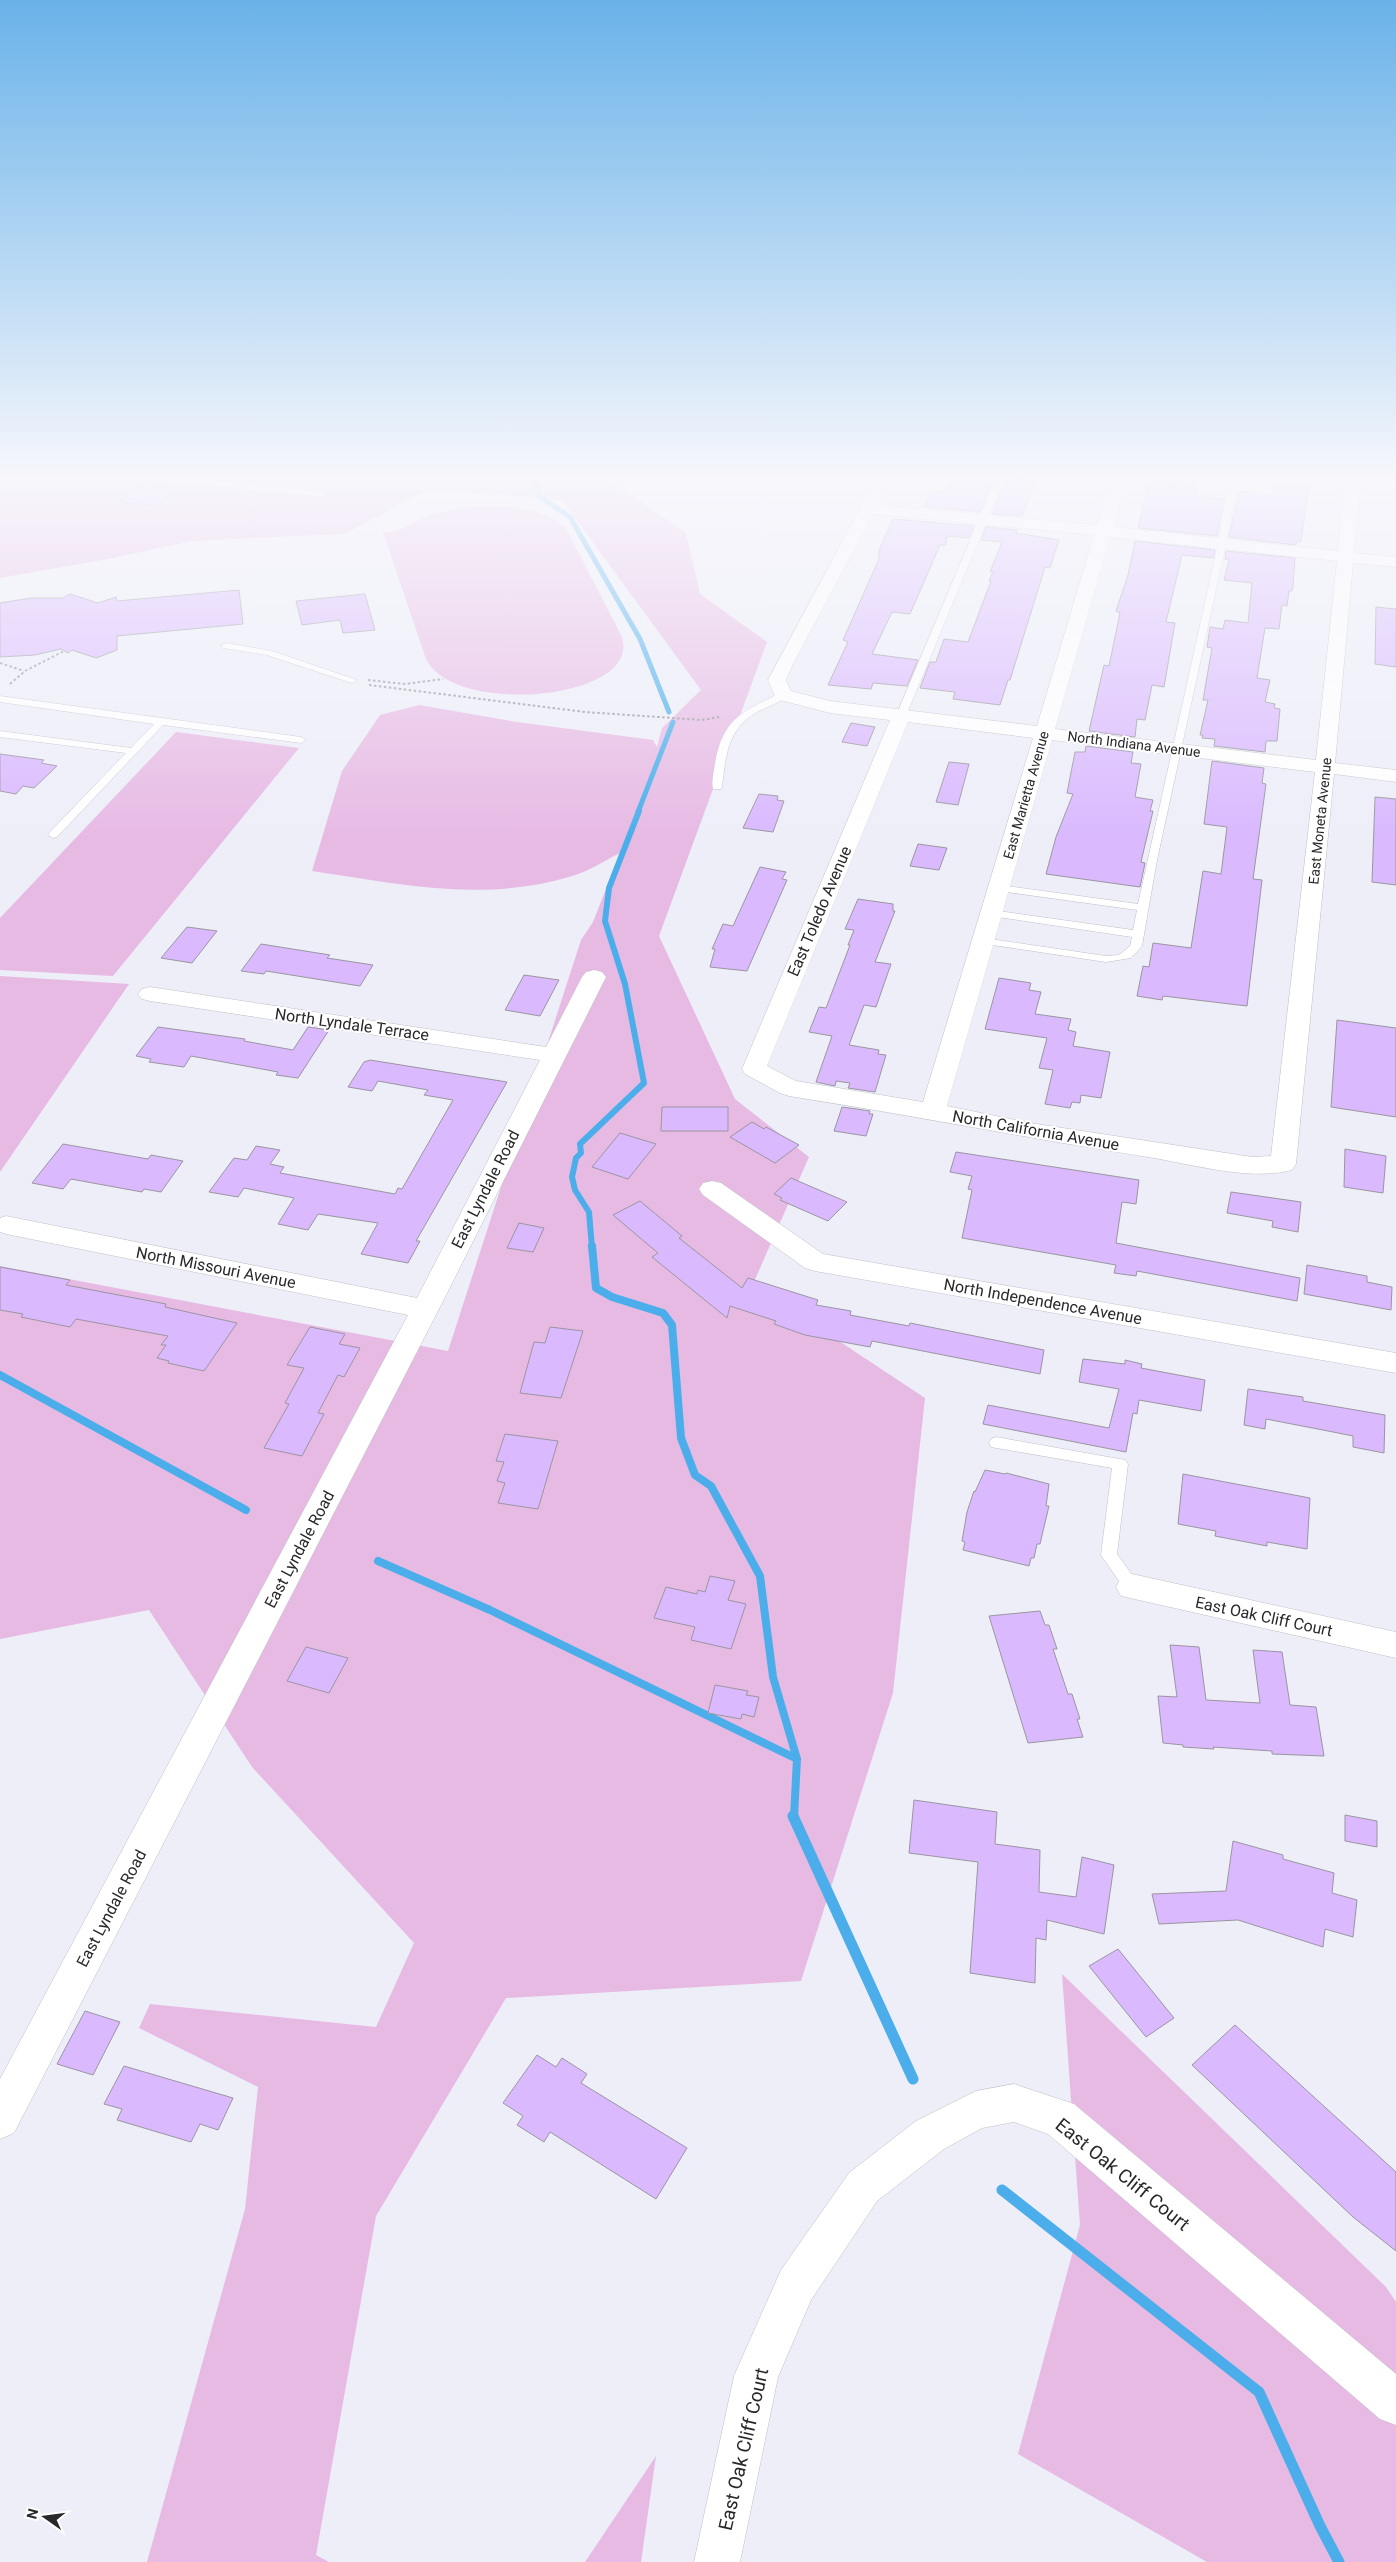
<svg xmlns="http://www.w3.org/2000/svg" width="1396" height="2562" font-family="Roboto,sans-serif">
	<style>
		.green { fill: #e7bae4 }
		.lines { fill: none; stroke-linecap: round; stroke-linejoin: round }
		.stream-far3 { stroke: #4baeea; stroke-width: 5 }
		.stream-far2 { stroke: #4baeea; stroke-width: 6 }
		.stream-far1 { stroke: #4baeea; stroke-width: 8 }
		.stream { stroke: #4baeea; stroke-width: 11 }
		.building { fill: #dab9ff; stroke: #9a969f }
		.lane-casing { stroke: #bfbfc9; stroke-width: 1 }
		.street-casing { stroke: #bfbfc9; stroke-width: 1 }
		.path { stroke: #9899a0; stroke-width: 2; stroke-dasharray: 2.5 2.5; stroke-linecap: butt }
		.lane { fill: #fff; fill-rule: evenodd }
		.street { fill: #fff; fill-rule: evenodd }
		.labels { text-anchor: middle; stroke-width: 4; stroke-linejoin: round; paint-order: stroke }
		.far-street-label { font-size: 14px; fill: #28282b; stroke: #fff }
		.street-label { font-size: 16px; fill: #28282b; stroke: #fff }
		.near-street-label { font-size: 19px; fill: #28282b; stroke: #fff }
	</style>
	<rect width="100%" height="100%" fill="#edeef8"/>
	<path class="green" d="M0,479H613L612,482L686,533L700,594L767,642L659,936L735,1099L809,1157L753,1284L925,1398L893,1693L801,1981L506,1998L376,2216L316,2555L329,2562H147L245,2209L258,2087L139,2028L150,2004L376,2027L414,1943L252,1767L149,1610L0,1639V1266L448,1351L581,940L593,922L620,853C604,861 589,871 572,876C484,903 400,884 312,871L342,771L380,715L419,705L517,722L653,740L657,747L662,728L701,690L562,500L429,489L344,534L191,541L108,559L0,578Z
		M466,507C500,505 539,505 566,528L622,637C642,700 454,717 426,659L383,532L397,531L428,515Z
		M176,732L299,748L113,976L0,970V918Z
		M0,976L129,984L0,1172Z
		M1062,1974L1386,2287L1396,2302V2562H1207L1018,2454L1080,2225Z
		M656,2456L641,2562H585Z"/>
	<g class="lines">
		<path class="stream-far3" d="M534,479L540,497L570,517L640,639L669,712
			M638,812L673,722"/>
		<path class="stream-far2" d="M592,1248L589,1212L575,1190L572,1177L576,1158L581,1153L580,1144L644,1083L625,984L605,921L609,888L639,811"/>
		<path class="stream-far1" d="M592,1246L596,1288L612,1297L663,1313L672,1325L681,1438L695,1475L711,1486L760,1576L773,1677L797,1759L794,1817
			M0,1375L246,1510
			M378,1561L490,1610L797,1759"/>
		<path class="stream" d="M793,1816L913,2079
			M1002,2190L1259,2392L1320,2526L1339,2562"/>
	</g>
	<path class="building" d="M950,479H994L980,512L924,507L931,491L946,493Z
		M1006,479H1036L1022,516L992,514Z
		M1154,479L1197,483L1195,496L1224,499L1217,536L1138,528L1148,484L1152,485Z
		M147,482L180,486L157,506L119,502L140,484Z
		M1274,482L1309,486L1301,541H1297L1296,545L1229,537L1239,491L1272,495Z
		M893,519L974,526L969,538L948,536L945,545H940L910,614L892,612L872,654L918,660L907,686L873,683L871,689L828,685L848,642L843,640L879,559V550Z
		M986,527L1017,530L1016,533L1059,540L1050,568L1045,567L1010,680H1008L1000,705L953,699L955,692L920,688L930,662H936L944,639L968,642L991,581H989L993,572H990L1002,542L981,540Z
		M1135,541L1215,550L1213,558L1182,555L1166,622L1175,623L1164,687L1152,685L1145,720L1137,719L1135,737L1089,731L1104,665L1109,666L1120,613L1116,611L1128,575Z
		M1226,551L1295,558L1293,587L1292,591H1289L1287,606L1282,605L1279,629L1265,628L1257,678L1270,680L1265,702L1275,704L1274,708L1280,709L1277,741H1266L1265,752L1214,746L1215,739L1202,738L1203,735H1200L1208,700H1203L1212,648L1207,647L1210,627L1223,629L1225,620L1248,623L1252,583L1224,580L1229,560L1225,559Z
		M239,590L243,624L117,636V650L96,658L72,650L68,653L61,649L35,655L0,657V603L31,598H63L70,594L98,603L116,597L117,601Z
		M365,594L375,630L343,633L340,620L302,625L296,601Z
		M1376,607L1396,609V667L1375,664Z
		M851,723L875,727L867,746L842,742Z
		M1086,746L1133,752L1131,763L1141,764L1135,797L1153,800L1150,811H1153L1141,862L1145,863L1140,887L1046,874L1056,837L1073,794L1067,793L1075,752H1085Z
		M0,754L44,760L41,763L57,766L34,788L23,786L16,794L0,791Z
		M1212,761L1264,768L1262,783L1266,784L1253,879L1262,880L1247,1006L1163,996L1162,1000L1137,996L1143,966L1149,967L1153,943L1191,948L1203,871L1221,874L1227,827L1204,824Z
		M949,762L969,764L958,805L936,802Z
		M759,794L778,796L777,800L784,801L773,832L743,828Z
		M1375,797L1396,799V885L1372,882Z
		M918,844L947,848L939,870L910,866Z
		M760,867L786,872L782,879L787,880L747,971L710,967L715,949H712L723,924L733,926Z
		M858,899L893,904V911H895L875,962L891,964L876,1007L864,1005L849,1045L879,1050L878,1054L886,1055L875,1092L848,1088L850,1083L836,1081L835,1086L816,1082L832,1036L809,1032L819,1007L826,1008L850,945H848L854,930L845,929Z
		M187,927L217,931L192,963L161,958Z
		M261,944L330,955L327,958L373,965L360,986L266,971L264,974L241,971Z
		M524,975L559,980L540,1016L505,1010Z
		M999,978L1031,983L1029,990L1041,992L1035,1014L1071,1019L1068,1030L1076,1032L1073,1046L1110,1052L1101,1098L1081,1095L1080,1103L1072,1102L1070,1108L1045,1104L1053,1070L1039,1068L1047,1038L985,1029Z
		M1337,1020L1396,1028V1117L1331,1107Z
		M158,1027L245,1039L244,1041L293,1050L308,1027L329,1030L298,1078L276,1075L278,1072L191,1056L184,1067L149,1062L151,1059L136,1056Z
		M370,1060L507,1082L416,1241H420L408,1263L361,1254L378,1223L318,1214L308,1230L278,1224L294,1198L244,1188L238,1197L209,1192L234,1158L247,1160L256,1146L280,1150L270,1164L284,1167L280,1173L395,1194L398,1188L402,1189L453,1100L424,1095L428,1090L378,1081L372,1091L348,1087L364,1062Z
		M662,1107H728V1131H661Z
		M842,1107L870,1111L869,1114H873L866,1136L834,1131Z
		M752,1122L764,1129L766,1127L799,1145L775,1163L730,1137Z
		M620,1133L656,1144L628,1179L592,1167Z
		M63,1144L148,1159L151,1155L183,1161L161,1192L144,1189L142,1192L71,1179L63,1189L32,1183Z
		M1345,1149L1386,1156L1383,1193L1344,1187Z
		M956,1152L1139,1180L1136,1204L1122,1202L1116,1243L1300,1278L1297,1301L1137,1271L1136,1276L1114,1273L1116,1265L962,1238L972,1190L968,1189L972,1176L950,1172Z
		M791,1178L847,1202L828,1221L780,1200L782,1198L774,1194Z
		M1231,1192L1301,1202L1298,1232L1272,1227L1273,1221L1227,1213Z
		M640,1201L682,1236L679,1238L742,1288L748,1278L818,1300L816,1305L851,1311L850,1315L909,1326L910,1323L1044,1350L1040,1374L872,1341L870,1347L805,1335L774,1324L776,1321L730,1306L727,1318L652,1257L658,1253L613,1215Z
		M519,1223L544,1228L533,1252L507,1248Z
		M1307,1265L1367,1276V1282L1392,1287L1391,1310L1304,1294Z
		M0,1267L70,1280L66,1285L166,1304L165,1307L237,1323L204,1371L168,1363L169,1361L157,1358L166,1345H161L168,1336L76,1319L70,1327L21,1317L23,1314L0,1310Z
		M310,1327L345,1334L339,1344L360,1348L344,1377L338,1375L318,1413L324,1414L302,1456L264,1448L289,1404L285,1403L304,1368L287,1365Z
		M550,1327L583,1331L561,1398L520,1393L534,1342L545,1343Z
		M1083,1359L1125,1364V1360L1142,1364L1141,1368L1205,1380L1201,1411L1139,1400L1137,1414L1133,1413L1126,1452L983,1424L988,1405L1109,1428L1119,1389L1079,1382Z
		M1248,1389L1303,1397V1401L1385,1415L1384,1453L1353,1447V1436L1328,1431L1266,1419L1265,1429L1244,1425Z
		M505,1434L558,1441L538,1509L498,1503L505,1483L497,1481L504,1462L496,1461Z
		M985,1470L1005,1474L1006,1473L1049,1484L1046,1506H1049L1043,1531L1040,1544H1037L1034,1558H1031L1029,1566L963,1550L965,1542L962,1541L967,1512L974,1491L975,1492Z
		M1183,1474L1310,1498L1307,1549L1267,1542V1546L1215,1536L1216,1531L1178,1524Z
		M710,1576L735,1581L728,1600L746,1604L731,1649L691,1640L695,1627L654,1618L666,1587L697,1594L698,1590L705,1592Z
		M1040,1611L1045,1625H1049L1057,1649H1053L1068,1694H1072L1080,1719H1077L1083,1737L1028,1743L989,1616Z
		M1170,1645L1199,1647L1206,1700L1260,1703L1253,1650L1282,1652L1290,1705L1316,1707L1324,1756L1272,1754V1751L1213,1747L1214,1749L1183,1747V1745L1163,1743L1158,1696L1177,1697Z
		M306,1647L348,1658L329,1693L287,1681Z
		M715,1685L748,1691L746,1695L759,1697L754,1717L742,1714L741,1719L708,1713Z
		M914,1800L997,1812L995,1844L1040,1850L1039,1892L1076,1897L1082,1857L1114,1865L1104,1934L1047,1920L1046,1940L1036,1938L1035,1983L970,1973L978,1862L909,1853Z
		M1345,1815L1377,1821V1847L1345,1841Z
		M1233,1841L1283,1855V1859L1334,1873L1332,1893L1357,1900L1353,1937L1325,1929L1323,1947L1238,1920L1159,1924L1152,1894L1226,1891Z
		M1118,1949L1174,2018L1146,2037L1089,1966Z
		M85,2011L120,2022L93,2075L57,2064Z
		M1235,2025L1396,2172V2251L1353,2217L1192,2065Z
		M537,2055L556,2067L562,2058L587,2074L581,2083L687,2148L656,2199L550,2132L544,2142L517,2125L523,2116L503,2103Z
		M124,2066L233,2098L218,2130L200,2124L191,2142L117,2120L122,2109L104,2104Z"/>
	<g class="lines">
		<defs>
			<path id="lane" d="M166,479H195L320,492L324,494L320,496L170,481Z
				M996,479H1004L906,716L898,718L896,716Z
				M1229,479H1237L1226,544L1157,860L1142,946L1131,958L1106,962L979,943L977,941L983,938L1106,956L1119,955L1130,946L1132,937L991,916L985,913L991,910L1133,930L1137,910L999,891L994,888L999,885L1138,904L1218,544Z
				M226,643L272,651L357,680L352,683L267,655L223,648L221,646Z
				M780,693L788,695C780,703 767,707 757,712C727,729 726,756 722,787L721,789H713C711,782 714,771 715,763C723,718 743,712 780,693Z
				M0,696L301,737L306,740L301,743L163,725L57,837L53,838L48,835L49,833L126,753L0,737V731L131,748L154,724L0,702Z
				M996,1437L1125,1460L1128,1464L1117,1554L1138,1583L1140,1587L1138,1591L1132,1593L1126,1591L1101,1555L1112,1468L991,1447L989,1443L991,1439Z"/>
			<path id="street" d="M876,479H892L878,505L1097,525L1111,479H1127L1113,527L1338,551L1345,479H1361L1354,553L1396,557V567L1353,563L1335,763L1396,770V782L1334,774L1296,1164L1292,1170C1251,1181 1195,1165 1154,1158C1032,1139 911,1115 789,1096L780,1093L745,1074L742,1069L890,720L830,713L776,699L768,680ZM873,514L1094,535L1037,726L830,701L791,691L786,680L793,664ZM1110,537L1337,561L1316,760L1055,729ZM908,722L1033,738L923,1102L796,1081L767,1066ZM1052,740L1315,772L1271,1156L1252,1157L1030,1123L947,1106Z
				M594,970L602,972L606,977L439,1309L14,2133L0,2139V2079L408,1315L6,1234L0,1232V1218L6,1216L417,1298L540,1060L150,1001L142,999L138,994L142,989L150,987L546,1047L582,977L586,972Z
				M712,1181L721,1183L823,1254L1396,1353V1373L815,1271L805,1268L703,1195L699,1189L703,1183Z
				M1132,1574L1396,1632V1658L1121,1596L1116,1587L1121,1578Z
				M1014,2084L1074,2104L1396,2374V2425L1380,2419L1048,2134L1014,2122L982,2128L944,2149L877,2201L811,2300L778,2377L740,2562H694L734,2376L781,2270L849,2173L916,2121L976,2091Z"/>
		</defs>
		<use href="#lane" class="lane-casing"/>
		<use href="#street" class="street-casing"/>
		<path class="path" d="M0,663L24,671
			M368,680L405,684L443,679
			M10,684L25,671L64,651
			M369,685L585,712L702,720L719,717"/>
		<use href="#lane" class="lane"/>
		<use href="#street" class="street"/>
	</g>
	<linearGradient id="sky" x2="0" y2="1"><stop stop-color="#69b2e9"/><stop offset="0.57" stop-color="#f7f7fc"/><stop offset="1" stop-color="#f7f7fc" stop-opacity="0"/></linearGradient>
	<rect width="1396" height="838" fill="url(#sky)"/>
	<g class="labels">
		<g class="far-street-label">
			<text transform="translate(1134 744) rotate(7)" y="5">North Indiana Avenue</text>
			<text transform="translate(1026 795) rotate(-74)" y="5">East Marietta Avenue</text>
			<text transform="translate(1320 821) rotate(-84)" y="5">East Moneta Avenue</text>
		</g>
		<g class="street-label">
			<text transform="translate(819 911) rotate(-67)" y="6">East Toledo Avenue</text>
			<text transform="translate(352 1024) rotate(8)" y="6">North Lyndale Terrace</text>
			<text transform="translate(1036 1130) rotate(10)" y="6">North California Avenue</text>
			<text transform="translate(485 1189) rotate(-63)" y="6">East Lyndale Road</text>
			<text transform="translate(216 1267) rotate(11)" y="6">North Missouri Avenue</text>
			<text transform="translate(1043 1301) rotate(10)" y="6">North Independence Avenue</text>
			<text transform="translate(299 1549) rotate(-62)" y="6">East Lyndale Road</text>
			<text transform="translate(1264 1616) rotate(12)" y="6">East Oak Cliff Court</text>
			<text transform="translate(111 1908) rotate(-62)" y="6">East Lyndale Road</text>
		</g>
		<g class="near-street-label">
			<text transform="translate(1123 2174) rotate(39)" y="7">East Oak Cliff Court</text>
			<text transform="translate(743 2449) rotate(-77)" y="7">East Oak Cliff Court</text>
		</g>
	</g>
	<g transform="translate(45 2517) rotate(284)" stroke="#ffffff" stroke-width="4" paint-order="stroke">
	<path d="M0-4L9 19L0 12L-9 19Z" fill="#28282b"/>
	<text y="-8" font-size="14" font-weight="bold" text-anchor="middle" fill="#28282b">N</text>
	</g>
</svg>
